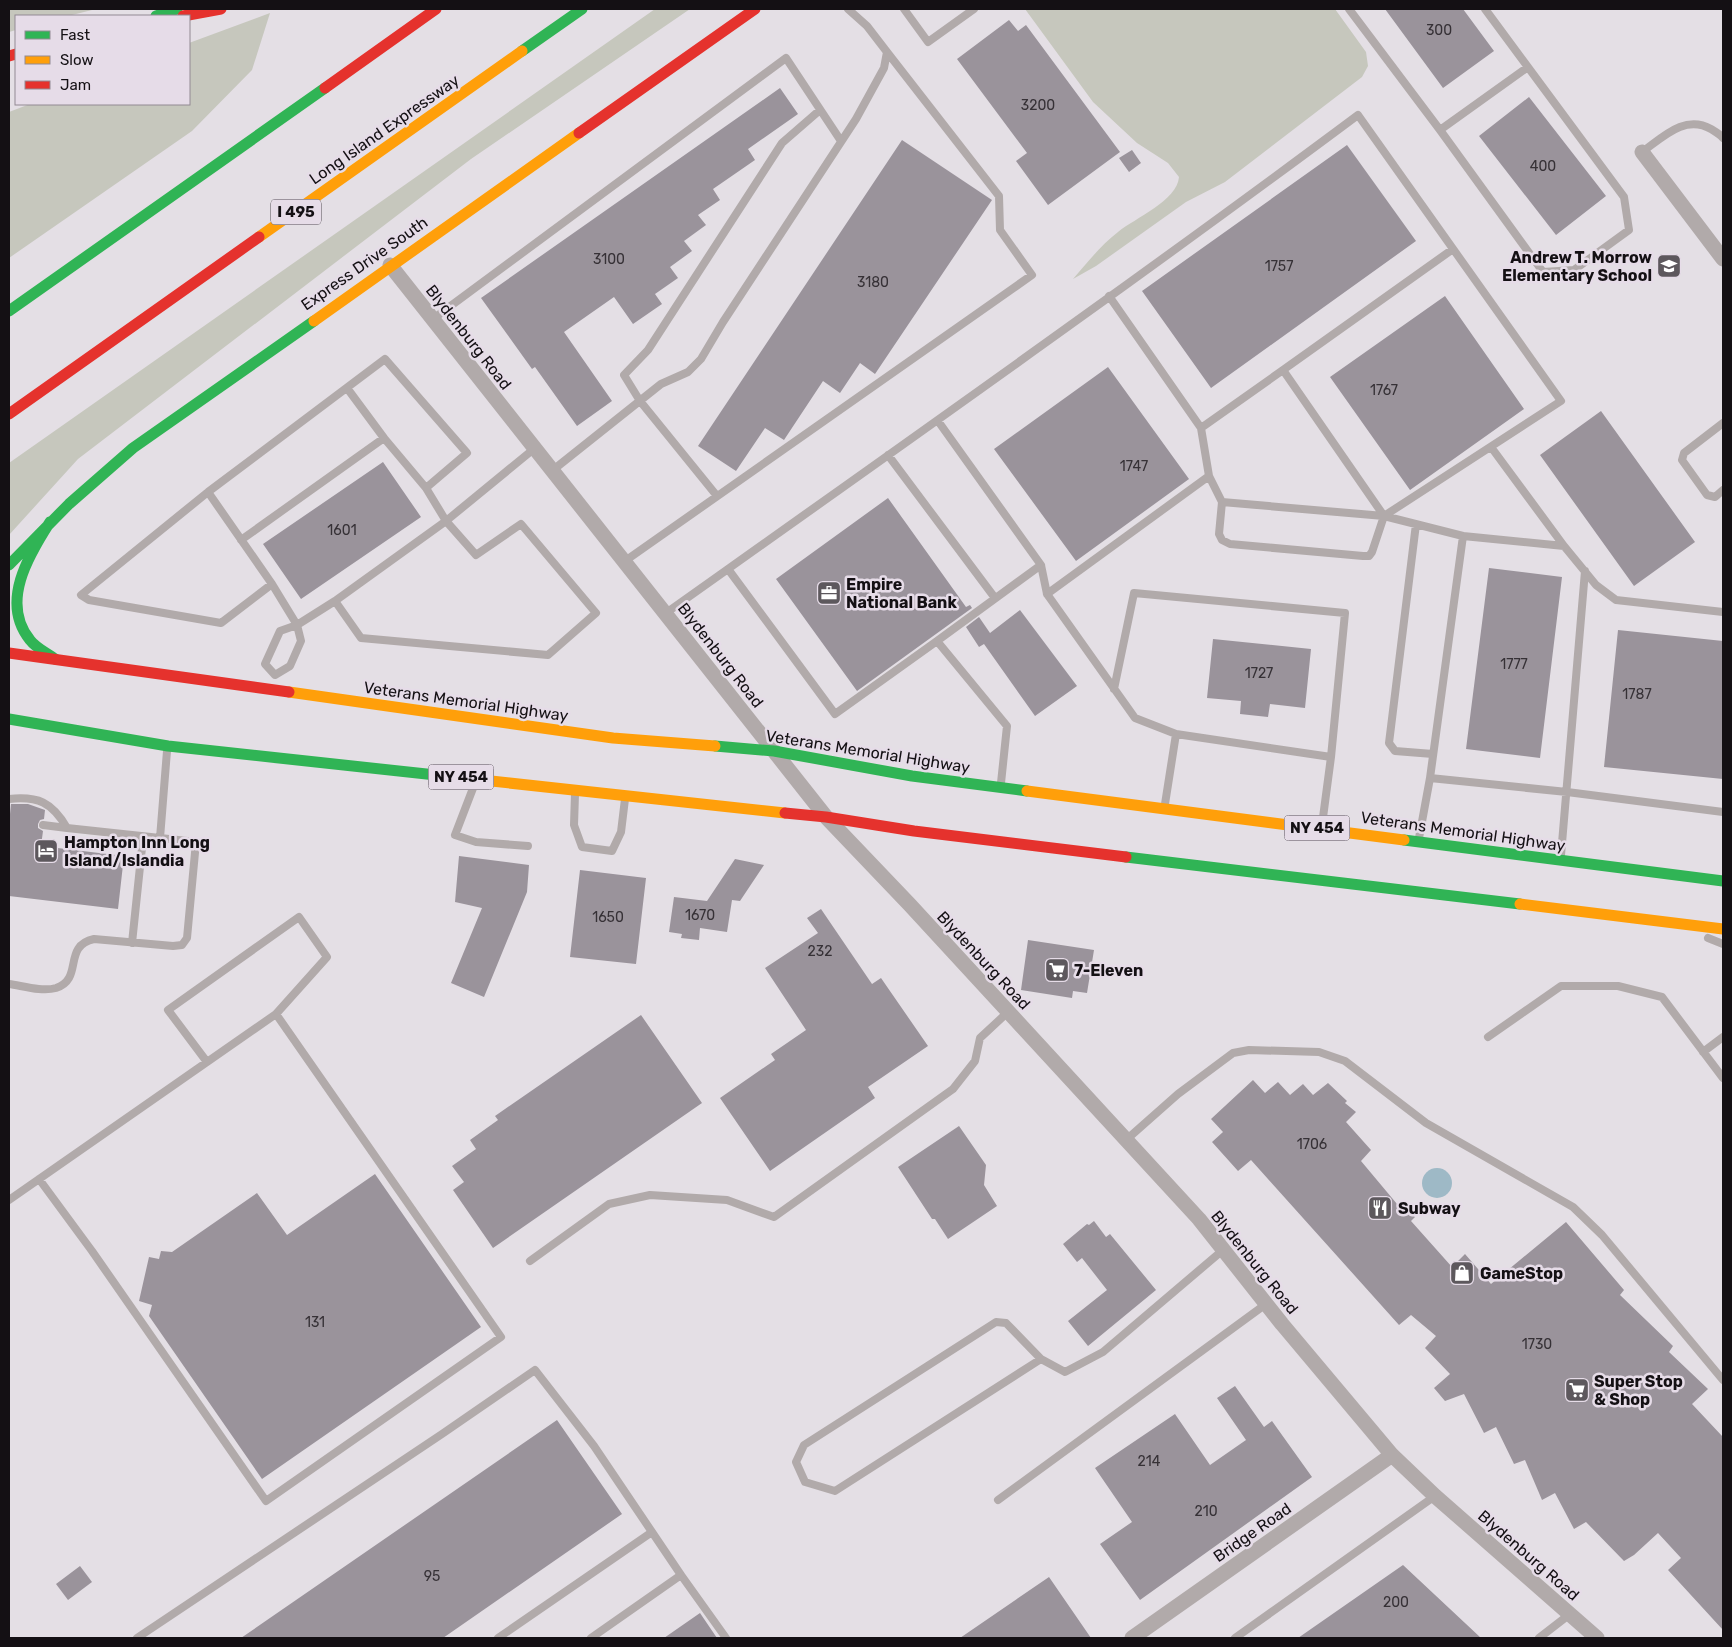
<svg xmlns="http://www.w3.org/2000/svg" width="1732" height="1647" font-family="Rubik,sans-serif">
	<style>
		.green { fill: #c6c7bd }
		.water { fill: #9eb9c6 }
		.building { fill: #9a939b }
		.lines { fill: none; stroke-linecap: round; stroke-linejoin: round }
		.lane { stroke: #b1aaaa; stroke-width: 8 }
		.street { stroke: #b1aaaa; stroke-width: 15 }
		.fast { stroke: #30b455; stroke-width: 11 }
		.slow { stroke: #ff9f0a; stroke-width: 11 }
		.jam { stroke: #e5322d; stroke-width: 11 }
		.labels { text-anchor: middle; stroke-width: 5; stroke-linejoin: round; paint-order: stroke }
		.number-label { font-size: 14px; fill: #363136 }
		.shield { fill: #e6dce8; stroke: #534d54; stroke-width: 1 }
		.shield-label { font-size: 15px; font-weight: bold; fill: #141014 }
		.street-label { font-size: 16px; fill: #141014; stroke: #e6dce8 }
		.poi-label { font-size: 16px; font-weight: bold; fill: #141014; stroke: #e6dce8; text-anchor: start }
	</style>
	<rect width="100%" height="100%" fill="#e4dfe5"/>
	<path class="green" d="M9,9H96L68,16H16V30L9,32Z
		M655,9H690L471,159L78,459L9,535V463Z
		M1025,9H1335L1366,52L1368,66L1362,77L1225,182L1186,202L1096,266L1073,279C1087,263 1101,245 1118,232C1135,218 1177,201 1179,177L1168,163L1137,143L1093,102Z
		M270,13L252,70L192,131L9,258V112L30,104H189V43Z"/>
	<path class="water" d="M1422 1183a15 15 0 1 1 30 0a15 15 0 1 1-30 0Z"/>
	<path class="building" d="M1385,9H1463L1494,51L1443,88Z
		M1009,20L1018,31L1026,25L1120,152L1048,205L1016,161L1027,153L957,59Z
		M780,88L798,114L748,149L755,160L713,189L720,200L698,215L706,225L684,241L692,251L670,267L678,278L655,294L662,304L633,324L614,297L564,332L612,401L577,426L535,367L532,369L481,298Z
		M1529,97L1606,196L1556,235L1479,136Z
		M902,140L992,200L875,374L860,363L840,393L823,381L784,440L765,428L736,471L698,446Z
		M1347,145L1416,241L1211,388L1142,291Z
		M1132,150L1141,163L1129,172L1119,158Z
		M1445,296L1524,409L1410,490L1330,377Z
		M1108,367L1189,479L1076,561L994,449Z
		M1601,411L1695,542L1634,586L1540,455Z
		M383,462L421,517L301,599L263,544Z
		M888,498L966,607L970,605L972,608L857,691L776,579Z
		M1489,568L1562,577L1540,758L1466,749Z
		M1020,610L1077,686L1035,716L984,644L979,647L966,627L979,617L990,633Z
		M1618,630L1723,641V779L1604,767Z
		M1213,639L1311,649L1305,708L1270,704L1268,717L1240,714L1241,701L1207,698Z
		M11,804H28L45,810L44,819L40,820L38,824V828L43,831L41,846L124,856L118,909L9,896V824Z
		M459,856L529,865L527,892L484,997L451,983L482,908L455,902Z
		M735,859L764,865L740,901L732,900L727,932L700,928L699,940L681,938L682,934L669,932L674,897L707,901Z
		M580,870L646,878L636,964L570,957Z
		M821,909L872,984L881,978L928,1046L868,1087L875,1098L770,1171L720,1098L775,1060L771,1054L806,1030L765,968L818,933L807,918Z
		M1028,940L1094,950L1087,993L1073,991L1072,998L1021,990Z
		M641,1015L702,1103L493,1248L453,1190L464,1182L452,1166L476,1149L470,1140L498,1120L495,1116Z
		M1253,1080L1265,1093L1278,1082L1290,1095L1303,1084L1313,1095L1328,1083L1347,1101L1345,1103L1356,1112L1346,1122L1371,1150L1361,1161L1397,1204L1400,1201L1415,1217L1411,1221L1452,1267L1465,1254L1491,1284L1566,1222L1624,1290L1620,1295L1673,1346L1669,1352L1708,1389L1692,1404L1723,1437V1630L1668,1570L1681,1558L1658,1533L1634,1555L1624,1561L1586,1522L1574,1529L1555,1493L1542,1500L1525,1460L1514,1464L1496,1427L1484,1433L1464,1394L1445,1401L1434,1388L1450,1374L1425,1348L1436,1336L1411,1315L1399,1325L1251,1160L1238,1171L1212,1142L1223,1132L1211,1119Z
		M959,1126L986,1165L984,1185L997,1206L948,1239L935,1219H932L898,1167Z
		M375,1174L481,1327L262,1479L149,1316L152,1305L139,1301L149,1257L159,1259L161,1251L172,1252L257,1193L287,1235Z
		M1094,1221L1106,1237L1110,1234L1156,1290L1088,1346L1068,1321L1107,1290L1082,1258L1077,1262L1063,1244L1087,1224L1089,1225Z
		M1235,1386L1264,1427L1272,1421L1312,1477L1140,1600L1100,1544L1132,1522L1095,1468L1175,1414L1210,1465L1246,1440L1217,1398Z
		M557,1420L622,1514L443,1638H241Z
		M1403,1565L1481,1638H1298Z
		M80,1566L92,1582L68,1600L56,1584Z
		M1049,1577L1091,1638H960Z
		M700,1613L717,1638H664Z"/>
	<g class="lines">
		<path class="lane" d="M904,9L928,42L974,9
			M1349,9L1440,130L1543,272L1574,270L1629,230L1624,197L1485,9
			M1440,130L1528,67
			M1642,152C1663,137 1685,114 1711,129C1716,132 1720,134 1723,138
			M1109,296L1201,428
			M433,319L786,58L841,141
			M1283,370L1453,249
			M938,421L1041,565
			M1723,423L1684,453L1682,460L1707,495L1715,497L1723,490
			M384,438L426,488
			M1491,447L1564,546
			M888,455L995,598
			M553,470L661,384L688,372L701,359L723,322L856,119L884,68L887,52L867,26L848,9
			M208,492L272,584
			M717,496L640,401L624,375L648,350L782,143L820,110
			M1222,502L1219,534L1222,540L1230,544L1363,556H1369L1372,552L1384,516
			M1416,524L1389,743L1395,751L1433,754
			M1463,536L1564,546L1596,585L1616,600L1723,612
			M241,540L384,438L347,388
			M625,561L1032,275L1000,230L999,196L887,52
			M728,569C939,419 1150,270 1358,115L1561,401L1384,516L1222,502L1209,476
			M335,601L446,521L426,488L467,453L385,359L208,492L81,595L89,600L221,623L272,584L297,625L301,641L290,666L275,675L265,664L280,631L297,625L335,601L361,638L548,655L596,613L521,524L476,555L446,521L535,448
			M666,613L728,569L835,714L937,641
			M1114,689L1134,593L1345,613L1331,757
			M1176,734L1331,757L1322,825
			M475,783L455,835L476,842L528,846
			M1001,783L1007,726L937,641L1041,565L1047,594
			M575,794L574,825L582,847L612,851L621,832L625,799
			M9,799C38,796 52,802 67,828L160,838L167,751
			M1165,804L1176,734L1135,718L1047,594L1209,476L1201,428L1283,370L1384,516L1463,536L1430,778L1567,792L1723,812
			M43,825L67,828
			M1419,838L1430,778
			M1561,855L1585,571
			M1708,938L1723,944
			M132,943L143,838
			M9,984C23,986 42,992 56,988C84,979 62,946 94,939L173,946L182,945L187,938L196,842L160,838
			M1488,1037L1561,986H1618L1662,997L1723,1078
			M1703,1052L1723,1037
			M1126,1140L1178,1094L1233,1053L1249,1050L1319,1052L1345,1061L1426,1123L1573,1207L1602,1235L1723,1380
			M39,1179L92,1251L266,1501L501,1337L276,1014
			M9,1200L276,1014L327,957L299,917L168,1010L207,1062
			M530,1261L609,1204L650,1195L727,1200L774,1217L953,1089L975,1061L980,1038L1008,1012
			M1041,1359L1006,1323L996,1322L804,1445L796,1462L805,1482L835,1491L1041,1359L1065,1372L1103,1352L1223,1250
			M998,1500L1266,1304
			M681,1575L726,1638
			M137,1638L442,1434L535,1370L594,1446L681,1575L591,1638
			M498,1638L652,1532
			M1235,1638L1435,1496
			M1539,1638L1570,1614"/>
		<path class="street" d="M1642,152L1723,259
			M390,265L826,817L910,905L1199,1219L1282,1324L1392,1455L1435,1496L1597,1638
			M1132,1638L1392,1455"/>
		<path class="fast" d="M156,16L177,9
			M522,51L582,9
			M9,311L325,88
			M50,522C28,556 0,603 30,640C36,648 47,653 55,659
			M9,565L69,504L133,448L314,321
			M9,719L168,746L445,776
			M715,746L774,751L912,776L1027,791
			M1404,840L1723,881
			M1126,857L1520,904"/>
		<path class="slow" d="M259,237L522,51
			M314,321L579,133
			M289,692L613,738L715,746
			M445,776L785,813
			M1027,791L1404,840
			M1520,904L1723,929"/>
		<path class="jam" d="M183,16L221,9
			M9,56L16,54
			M325,88L436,9
			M579,133L755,9
			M9,414L259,237
			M9,653L289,692
			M785,813L826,817L914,831L1126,857"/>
	</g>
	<defs>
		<symbol id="school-square" viewBox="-11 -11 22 22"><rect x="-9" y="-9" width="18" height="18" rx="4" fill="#5d585d" stroke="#e6dce8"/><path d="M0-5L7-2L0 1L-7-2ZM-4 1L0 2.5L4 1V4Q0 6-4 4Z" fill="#fff"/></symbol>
		<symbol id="office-square" viewBox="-11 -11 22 22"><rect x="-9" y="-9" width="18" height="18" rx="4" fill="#5d585d" stroke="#e6dce8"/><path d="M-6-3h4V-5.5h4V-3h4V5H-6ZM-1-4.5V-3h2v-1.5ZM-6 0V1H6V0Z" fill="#fff"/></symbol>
		<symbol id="hotel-square" viewBox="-11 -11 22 22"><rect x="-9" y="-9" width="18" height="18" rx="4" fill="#5d585d" stroke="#e6dce8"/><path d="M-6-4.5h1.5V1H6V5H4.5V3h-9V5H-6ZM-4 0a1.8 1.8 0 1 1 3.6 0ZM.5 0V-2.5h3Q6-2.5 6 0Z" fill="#fff"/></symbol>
		<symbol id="supermarket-square" viewBox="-11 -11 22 22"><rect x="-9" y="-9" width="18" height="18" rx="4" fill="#5d585d" stroke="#e6dce8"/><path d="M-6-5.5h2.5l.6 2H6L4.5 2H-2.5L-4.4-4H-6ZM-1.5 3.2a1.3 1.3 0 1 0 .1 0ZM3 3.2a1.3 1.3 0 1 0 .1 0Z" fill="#fff"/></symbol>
		<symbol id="restaurant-square" viewBox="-11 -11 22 22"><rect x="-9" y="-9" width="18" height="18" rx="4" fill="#5d585d" stroke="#e6dce8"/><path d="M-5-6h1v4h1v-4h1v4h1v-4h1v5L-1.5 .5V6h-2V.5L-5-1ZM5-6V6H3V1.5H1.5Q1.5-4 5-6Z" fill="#fff"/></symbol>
		<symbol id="shop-square" viewBox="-11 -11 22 22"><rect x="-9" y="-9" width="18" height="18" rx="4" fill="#5d585d" stroke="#e6dce8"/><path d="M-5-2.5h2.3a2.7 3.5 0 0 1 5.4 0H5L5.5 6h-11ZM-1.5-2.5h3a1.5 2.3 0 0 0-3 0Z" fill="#fff"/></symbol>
	</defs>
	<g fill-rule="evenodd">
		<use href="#school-square" x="1655" y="252" width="28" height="28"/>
		<use href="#office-square" x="815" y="579" width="28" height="28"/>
		<use href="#hotel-square" x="32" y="837" width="28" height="28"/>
		<use href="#supermarket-square" x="1043" y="956" width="28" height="28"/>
		<use href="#restaurant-square" x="1366" y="1194" width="28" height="28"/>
		<use href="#shop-square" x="1448" y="1259" width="28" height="28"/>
		<use href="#supermarket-square" x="1563" y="1376" width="28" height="28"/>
	</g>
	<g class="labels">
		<g class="number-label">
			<text x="1439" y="35">300</text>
			<text x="1038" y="110">3200</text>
			<text x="1543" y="171">400</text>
			<text x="609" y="264">3100</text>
			<text x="1279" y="271">1757</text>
			<text x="873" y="287">3180</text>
			<text x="1384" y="395">1767</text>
			<text x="1134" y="471">1747</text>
			<text x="342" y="535">1601</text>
			<text x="1514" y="669">1777</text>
			<text x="1259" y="678">1727</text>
			<text x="1637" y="699">1787</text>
			<text x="700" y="920">1670</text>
			<text x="608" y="922">1650</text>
			<text x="820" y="956">232</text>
			<text x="1312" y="1149">1706</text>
			<text x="315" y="1327">131</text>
			<text x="1537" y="1349">1730</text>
			<text x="1149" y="1466">214</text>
			<text x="1206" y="1516">210</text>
			<text x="432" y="1581">95</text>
			<text x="1396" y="1607">200</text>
		</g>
		<g class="shield">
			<rect x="271" y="199.5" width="50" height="25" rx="4"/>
			<rect x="428.5" y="764.5" width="65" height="25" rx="4"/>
			<rect x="1284.5" y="815.5" width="65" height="25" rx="4"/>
		</g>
		<g class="shield-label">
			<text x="296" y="217">I 495</text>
			<text x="461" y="782">NY 454</text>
			<text x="1317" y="833">NY 454</text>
		</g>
		<g class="street-label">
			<text transform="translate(384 129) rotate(-35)" y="6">Long Island Expressway</text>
			<text transform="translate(364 263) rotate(-35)" y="6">Express Drive South</text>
			<text transform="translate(469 337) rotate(52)" y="6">Blydenburg Road</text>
			<text transform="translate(721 655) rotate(52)" y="6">Blydenburg Road</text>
			<text transform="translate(466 701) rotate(8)" y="6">Veterans Memorial Highway</text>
			<text transform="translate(868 751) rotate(9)" y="6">Veterans Memorial Highway</text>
			<text transform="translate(1463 831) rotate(8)" y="6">Veterans Memorial Highway</text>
			<text transform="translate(984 960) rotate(47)" y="6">Blydenburg Road</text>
			<text transform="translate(1255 1262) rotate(51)" y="6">Blydenburg Road</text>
			<text transform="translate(1252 1532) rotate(-35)" y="6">Bridge Road</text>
			<text transform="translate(1529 1555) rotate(41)" y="6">Blydenburg Road</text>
		</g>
		<g class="poi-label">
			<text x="1652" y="263" text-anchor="end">Andrew T. Morrow<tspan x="1652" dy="18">Elementary School</tspan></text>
			<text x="846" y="590">Empire<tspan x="846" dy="18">National Bank</tspan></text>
			<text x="64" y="848">Hampton Inn Long<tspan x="64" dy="18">Island/Islandia</tspan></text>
			<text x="1074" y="976">7-Eleven</text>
			<text x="1398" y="1214">Subway</text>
			<text x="1480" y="1279">GameStop</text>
			<text x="1594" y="1387">Super Stop<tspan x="1594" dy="18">&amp; Shop</tspan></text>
		</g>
	</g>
	<rect width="1732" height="1647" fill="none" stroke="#141014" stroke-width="20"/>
	<rect x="15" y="15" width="175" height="90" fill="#e6dce8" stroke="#928a93"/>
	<rect x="25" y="31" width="25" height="8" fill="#30b455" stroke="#928a93"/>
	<text x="60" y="40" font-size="15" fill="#141014">Fast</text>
	<rect x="25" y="56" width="25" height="8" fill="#ff9f0a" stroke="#928a93"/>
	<text x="60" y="65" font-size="15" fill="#141014">Slow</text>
	<rect x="25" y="81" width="25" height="8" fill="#e5322d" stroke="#928a93"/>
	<text x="60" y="90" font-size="15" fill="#141014">Jam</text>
</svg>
